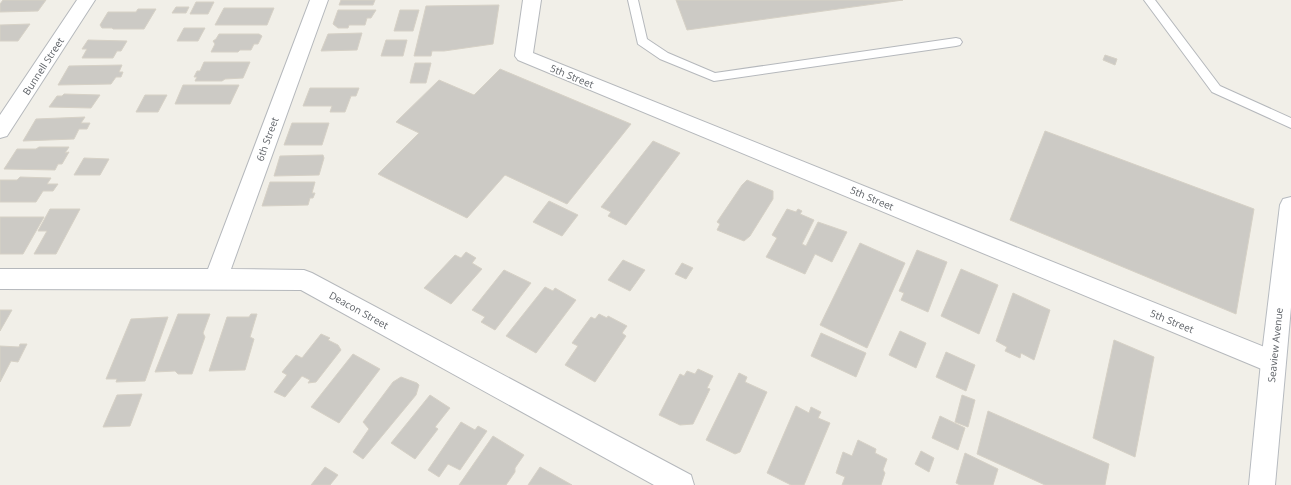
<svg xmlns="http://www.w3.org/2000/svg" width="1291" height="485" font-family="'Open Sans',sans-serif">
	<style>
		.building { fill: #cccac5; stroke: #d6d1c6 }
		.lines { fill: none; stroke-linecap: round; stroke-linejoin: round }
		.service-casing { stroke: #b5b8bc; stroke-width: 2 }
		.minor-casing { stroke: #b5b8bc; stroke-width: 2 }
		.secondary-casing { stroke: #b6babf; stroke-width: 2 }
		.service { fill: #fff; fill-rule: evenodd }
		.minor { fill: #fff; fill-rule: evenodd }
		.secondary { fill: #fff; fill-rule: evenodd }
		.labels { text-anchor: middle; stroke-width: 3.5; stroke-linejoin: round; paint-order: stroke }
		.street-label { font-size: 10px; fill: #5f6368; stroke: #fff }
	</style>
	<rect width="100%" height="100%" fill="#f1efe8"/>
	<path class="building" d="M3,0H46L38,11L0,12V4Z
		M341,0H375L373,5H339Z
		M676,0H903L687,30Z
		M196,2H214L208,14H190Z
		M499,5L493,44L444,51H432L431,56H414L426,6Z
		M176,7H189L186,13H172Z
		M224,8H274L267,25H215Z
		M138,9H156L144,29H113L112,28H102L100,25L108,12H136Z
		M338,10H376L371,18H367L365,25H349L348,28H338L333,24Z
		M400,10H419L413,31H394Z
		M30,24L18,41H0V25Z
		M184,28H205L198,41H177Z
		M362,33L357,50L321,51L328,34Z
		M219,34H259L262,36L258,44H254L251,50H240L238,52H211L215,44L213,41L216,39Z
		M88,40L127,41L121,51H117L113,58H82L87,49H82Z
		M386,40H407L403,56H381Z
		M1105,55L1117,59L1115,65L1103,60Z
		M204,62H250L243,78L225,79L222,81H195L197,77H194L197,71H200Z
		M415,63H431L426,83H410Z
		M122,65L119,72H123L121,77H116L111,84L58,85L69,66Z
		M500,69L631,124L567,204L505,175L467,218L378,174L419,133L396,122L439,80L474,95Z
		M183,85H239L230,104H175Z
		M310,88H359L356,96H351L345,112H330L332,106H303Z
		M64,94L100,95L91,108L49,107L57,96H62Z
		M145,95H167L158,112H136Z
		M85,117L81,123H90L87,129H79L74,139L23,141L36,119Z
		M292,123H329L322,145H284Z
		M1045,131L1254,209L1236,314L1010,220Z
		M653,141L680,153L626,225L608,216L611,212L601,207Z
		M39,147H69L65,153L69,152L62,164H58L55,170L4,169L17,149H36Z
		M323,155L324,158L319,175L274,176L280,156Z
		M84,158L109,159L100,175H74Z
		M20,177L51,178L47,184H58L53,191H43L36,202H0V180H17Z
		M747,180L773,191V199L750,236L744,241L717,230L720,224L717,222L742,185Z
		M270,182H315L312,193H315L313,198H310L308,205L262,206Z
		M549,201L578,215L562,236L533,222Z
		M50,209H80L56,254H34L47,231H38Z
		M787,209L796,212L798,209L802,211L800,214L814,220L802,244L806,246L818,222L847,232L832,262L815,254L805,274L766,257L777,238L772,235Z
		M0,217H44L23,254H0Z
		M860,243L905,263L867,348L820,325Z
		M917,250L947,262L928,312L901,300L904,293L899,291Z
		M466,252L476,258L472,263L482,269L451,304L424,288L455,255L461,258Z
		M623,260L645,270L630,291L608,280Z
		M682,263L693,268L686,279L675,274Z
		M961,269L998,285L979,334L941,316Z
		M504,270L531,283L495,330L481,322L485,317L472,310Z
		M545,287L553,291L555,288L576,300L536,353L506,336Z
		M1013,293L1050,310L1034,360L1021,353L1020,358L1005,351L1007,347L996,341Z
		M0,310H12L0,331Z
		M178,314H210L203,333L205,337L192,374H178L175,371L155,372Z
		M251,314H257L250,337L254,339L245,370L209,371L227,317H249Z
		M599,314L607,318L608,316L627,326L622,333L626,336L595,382L565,365L578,346L572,343L591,317L595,319Z
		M168,317L145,381L116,382L117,379H106L131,319Z
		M900,331L926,343L916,368L889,355Z
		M821,333L866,353L856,377L811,356Z
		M321,334L330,338L328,340L338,345L341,350L316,382L308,383L310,380L302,376L285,397L274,392L287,375L282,372L296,355L302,358Z
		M1114,340L1154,357L1135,457L1093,438Z
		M20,344H27L18,362L11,361L0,382V346L19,347Z
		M946,352L975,365L966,391L936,377Z
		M353,354L380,369L339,423L311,407Z
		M698,369L713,376L707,388L710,389L693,424L680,425L659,415L680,374L684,376L687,371L695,374Z
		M739,373L747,377L745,382L767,392L740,452L735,454L706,440Z
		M401,377L417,383L419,385L416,395L363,459L353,452L369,429L363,422L393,382Z
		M142,394L130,426L103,427L117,395Z
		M430,395L450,408L435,427L438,429L415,459L391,443Z
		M962,395L975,400L968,427L955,422Z
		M796,406L809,413L811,407L821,412L818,418L830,423L804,485H791L767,473Z
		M988,411L1109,464L1105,485H1045L977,454Z
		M940,416L965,428L958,450L932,438Z
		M461,422L475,430L478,426L487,431L460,470L448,464L439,477L428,470Z
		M493,436L524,455L515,468V472L506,485H459Z
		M858,440L876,449L875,453L887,459L883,470L885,473L881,485H842L845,477L836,473L843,452L852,456Z
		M921,451L934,458L929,472L915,464Z
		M965,453L998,469L993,485H960L956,483Z
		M325,467L338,475L330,485H311Z
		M540,467L572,485H528Z"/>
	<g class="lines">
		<defs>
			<path id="service" d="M628,0H638L647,39L668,53L715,73L956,38L960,39L962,42L960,45L956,46L714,81L660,59L638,44Z
				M1144,0H1155L1220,86L1291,118V128L1212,92Z"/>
			<path id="minor" d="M77,0H95L7,136L0,138V115Z
				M310,0H328L231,269L304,270L312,273L691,475L694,485H654L301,290L0,289V269H208Z
				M523,0H541L533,53L1282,354L1285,362L1282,370L1273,373L1264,370L518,60L515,56Z"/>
			<path id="secondary" d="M1291,197V307L1275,485H1249L1261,362L1280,205L1283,199Z"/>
		</defs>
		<use href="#service" class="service-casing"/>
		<use href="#minor" class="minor-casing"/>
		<use href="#secondary" class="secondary-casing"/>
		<use href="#service" class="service"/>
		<use href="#minor" class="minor"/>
		<use href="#secondary" class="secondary"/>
	</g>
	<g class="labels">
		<g class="street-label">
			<text transform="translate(43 66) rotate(-57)" y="4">Bunnell Street</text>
			<text transform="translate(572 76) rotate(22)" y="4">5th Street</text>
			<text transform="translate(267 139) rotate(-70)" y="4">6th Street</text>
			<text transform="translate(872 198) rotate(23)" y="4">5th Street</text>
			<text transform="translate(359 310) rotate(29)" y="4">Deacon Street</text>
			<text transform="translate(1172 321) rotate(22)" y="4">5th Street</text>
			<text transform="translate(1275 345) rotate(-84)" y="4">Seaview Avenue</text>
		</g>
	</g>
</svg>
